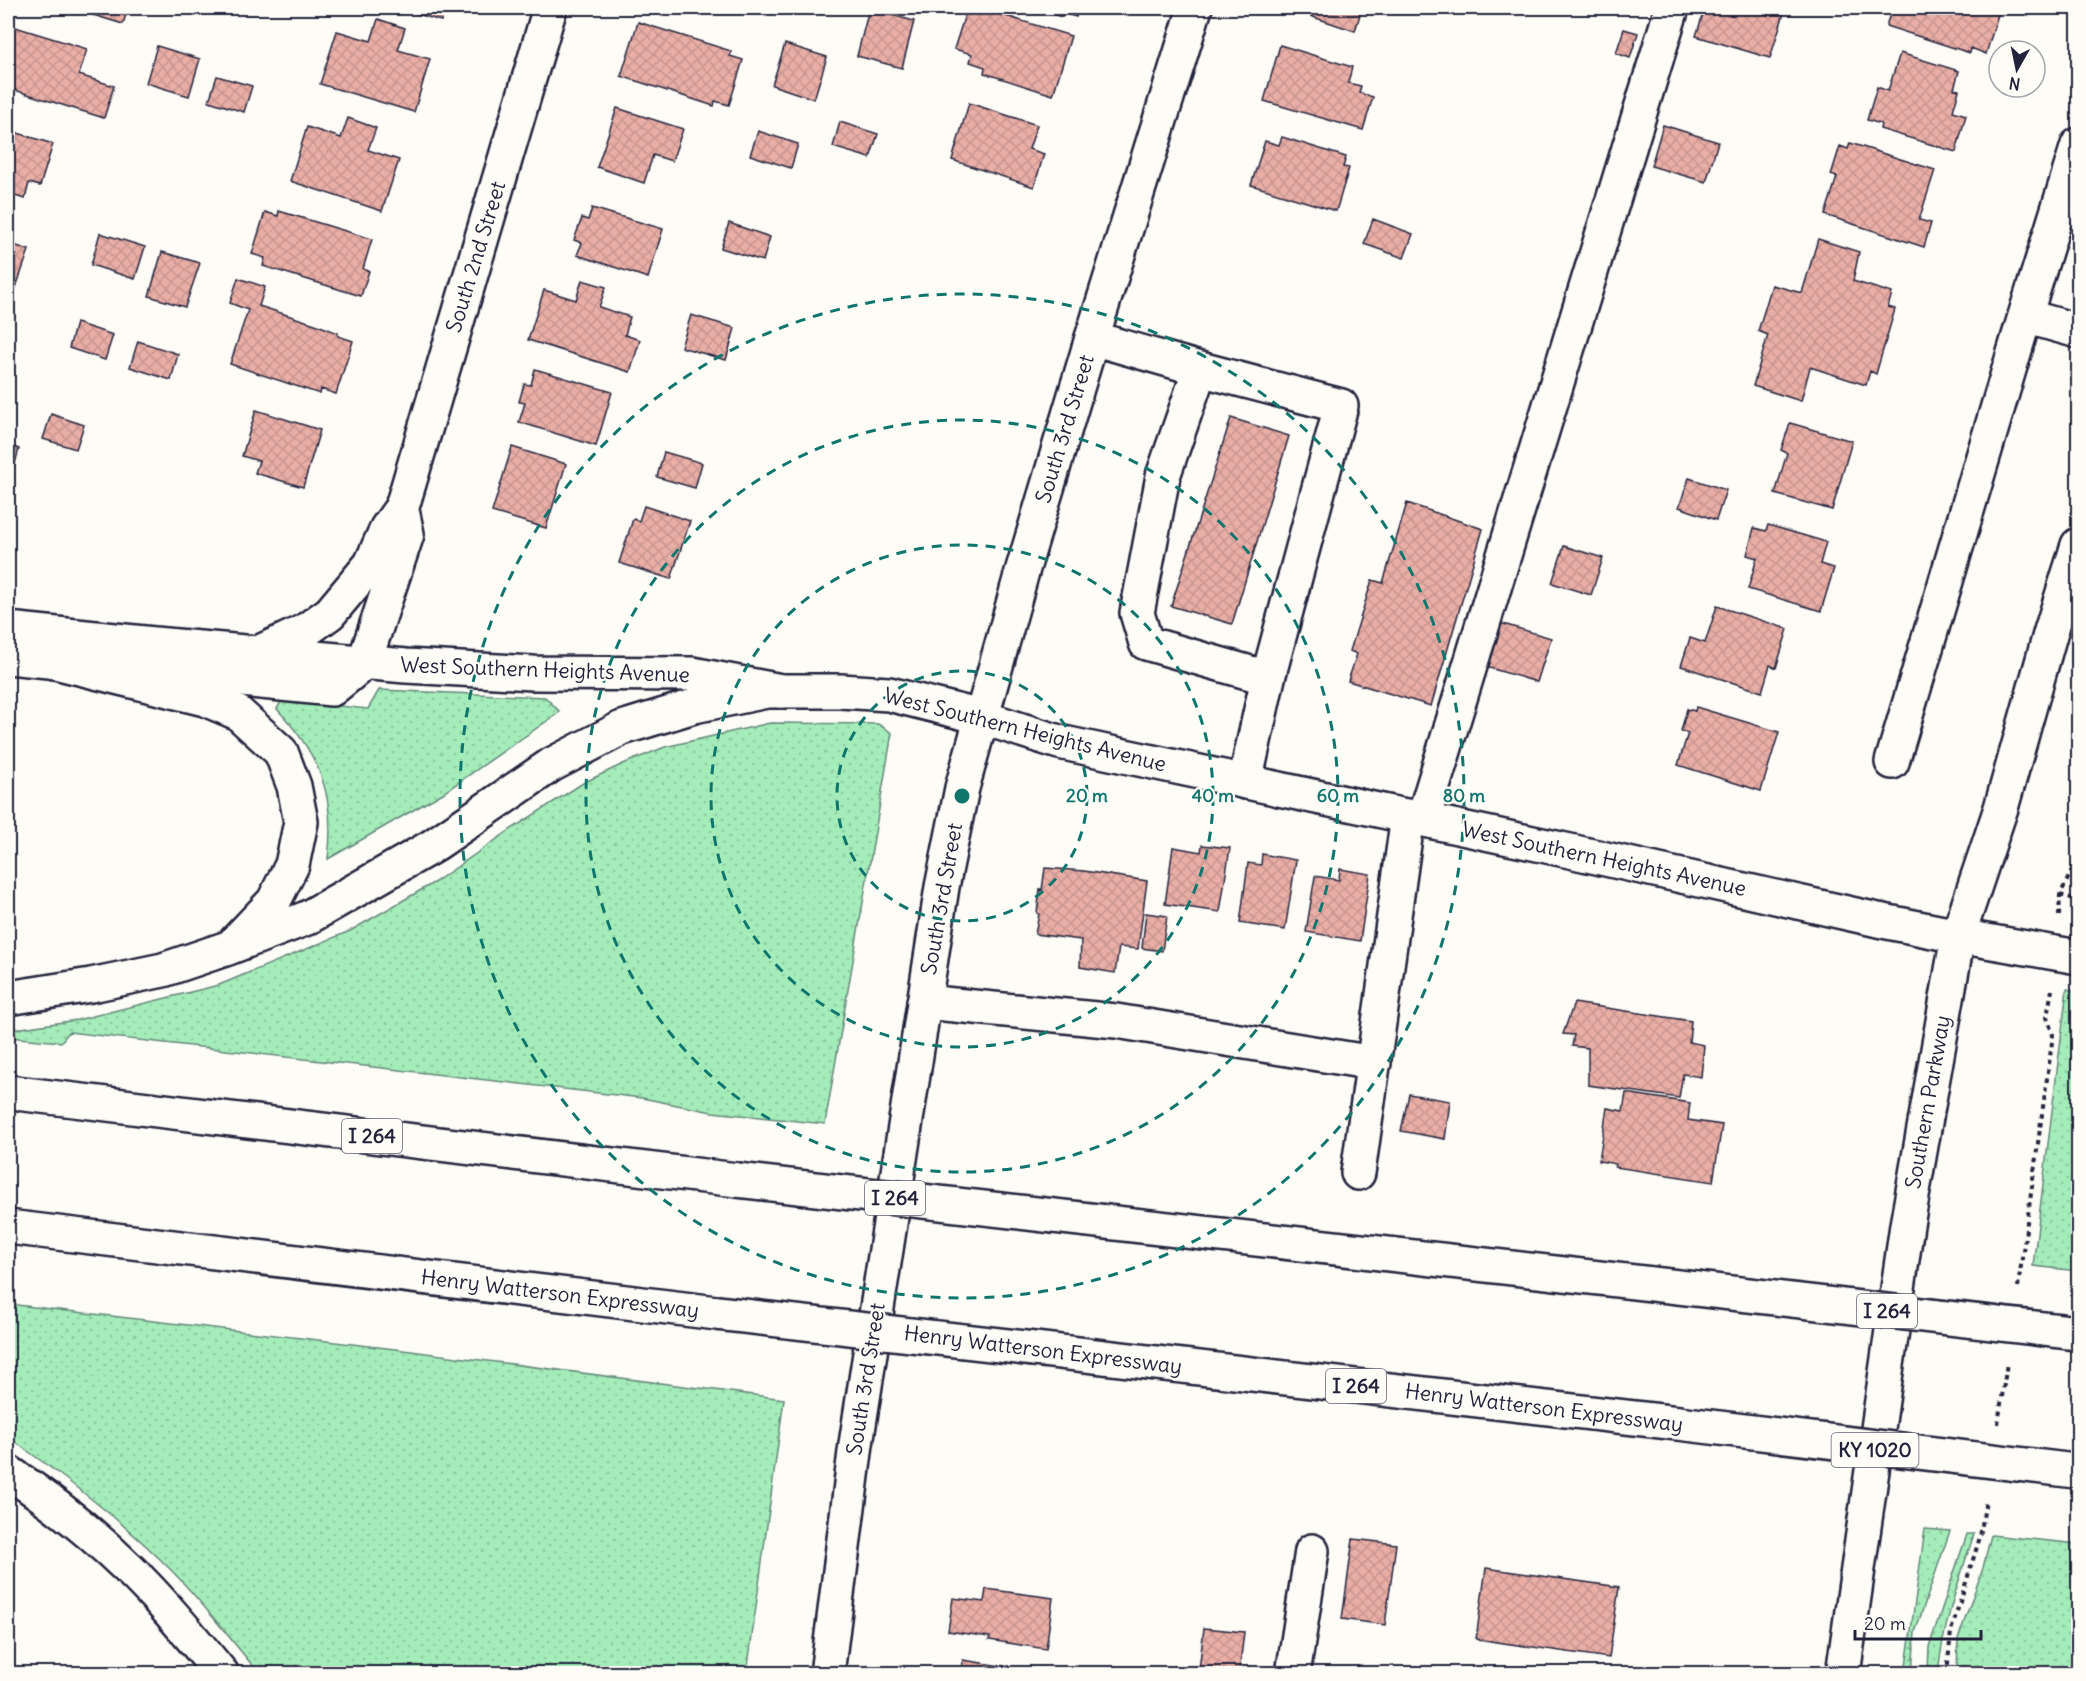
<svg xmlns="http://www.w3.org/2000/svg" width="2086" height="1681" font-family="Delius,sans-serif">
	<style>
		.grass { fill: url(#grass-dots); stroke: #63877a; stroke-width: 1.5 }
		.building { fill: url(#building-cross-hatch); stroke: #22223b; stroke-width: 1.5 }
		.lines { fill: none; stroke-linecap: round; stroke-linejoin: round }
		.minor-casing { stroke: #22223b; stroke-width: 38 }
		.major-casing { stroke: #22223b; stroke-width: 38 }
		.highway-casing { stroke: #22223b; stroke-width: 38 }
		.path { stroke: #22223b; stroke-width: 4; stroke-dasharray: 4.5 4.5; stroke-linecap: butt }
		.minor { stroke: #fdfcf7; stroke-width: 33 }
		.major { stroke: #fdfcf7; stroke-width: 33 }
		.highway { stroke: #fdfcf7; stroke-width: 33 }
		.highway-bridge-casing { stroke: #22223b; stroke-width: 38; stroke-linecap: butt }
		.highway-bridge { stroke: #fdfcf7; stroke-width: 33 }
		.ring { fill: none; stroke: #0f766e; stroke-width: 3; stroke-dasharray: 10 8 }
		.labels { text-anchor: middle; stroke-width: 4.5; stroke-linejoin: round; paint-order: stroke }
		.shield { fill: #fdfcf7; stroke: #646373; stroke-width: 1.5 }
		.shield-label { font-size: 20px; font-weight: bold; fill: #22223b }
		.street-label { font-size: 21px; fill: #22223b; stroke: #fdfcf7 }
		.centre { fill: #0f766e; stroke: #fdfcf7; stroke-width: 3 }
		.ring-label { font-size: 18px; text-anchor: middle; font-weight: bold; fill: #0f766e; stroke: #fdfcf7; stroke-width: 4.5; stroke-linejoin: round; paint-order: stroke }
	</style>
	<defs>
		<pattern id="grass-dots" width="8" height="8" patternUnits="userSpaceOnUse" patternTransform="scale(1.5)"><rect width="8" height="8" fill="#a4ecb9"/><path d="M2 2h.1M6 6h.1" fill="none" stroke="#8dcaa0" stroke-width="1.8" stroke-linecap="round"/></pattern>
		<pattern id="building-cross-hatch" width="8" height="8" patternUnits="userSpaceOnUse" patternTransform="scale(1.5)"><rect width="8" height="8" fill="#e9aea6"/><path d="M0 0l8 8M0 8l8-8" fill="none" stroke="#c89590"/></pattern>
	</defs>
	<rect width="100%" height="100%" fill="#fdfcf7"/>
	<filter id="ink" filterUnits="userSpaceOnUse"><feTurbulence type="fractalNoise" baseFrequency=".0167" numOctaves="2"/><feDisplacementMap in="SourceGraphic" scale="12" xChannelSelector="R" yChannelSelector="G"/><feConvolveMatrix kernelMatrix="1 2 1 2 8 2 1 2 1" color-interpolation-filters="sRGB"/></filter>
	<g filter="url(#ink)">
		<path class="grass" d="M379,690L545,697L560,712L443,793L328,859C336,796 320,755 277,709L282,700L368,709Z
			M770,723L878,724L892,733L825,1124L712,1112L642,1098L69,1032L61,1042L8,1037V1030L77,1020L219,985L350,931L435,882L510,830L583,783L623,764L665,747Z
			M2067,989L2078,992V1271L2033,1266Z
			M8,1304L395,1349L784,1399L747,1673H259C231,1640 204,1604 173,1572C123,1521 66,1478 8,1437Z
			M1925,1529L1950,1531L1915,1632L1912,1673H1905Z
			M1967,1534H1974C1959,1580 1943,1625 1938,1673H1928L1929,1647Z
			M1991,1535L2078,1544V1673H1957L1958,1639L1983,1568Z"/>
		<path class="building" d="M70,8H128L123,24Z
			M398,8H445L441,21Z
			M736,8H755L753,13Z
			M967,8H980L1071,36L1053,95L984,73L985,67L970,62L972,54L954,49Z
			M1032,8H1079L1076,17L1063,13L1062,17Z
			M1312,8H1362L1355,31L1310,16Z
			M1705,8H1777L1785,10L1770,58L1696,36Z
			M1892,8H2000L1986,54L1971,48L1970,53L1886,26Z
			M869,9L914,21L902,68L857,56Z
			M378,19L405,28L398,50L430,59L414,112L320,84L337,31L371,41Z
			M638,22L731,51L730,56L743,60L729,105L715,101L714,106L621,76Z
			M12,26L87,49L79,75L114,86L104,118L8,88V40Z
			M1624,29L1638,33L1630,58L1616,53Z
			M785,44L827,57L814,99L772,85Z
			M1280,45L1352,67L1348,83L1361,86L1359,93L1373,97L1363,130L1264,101Z
			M157,46L200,59L189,96L146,83Z
			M1900,53L1959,71L1954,89L1959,90L1953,111L1966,115L1956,152L1880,129L1881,124L1867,120L1877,87L1888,91Z
			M217,76L252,86L244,112L209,101Z
			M969,103L1037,125L1029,149L1044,154L1034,187L952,160Z
			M617,108L683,129L672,161L653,155L644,183L597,167Z
			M348,118L376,128L368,150L399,160L382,211L290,181L307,127L341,138Z
			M840,122L878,134L870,158L833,147Z
			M1663,125L1718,142L1706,182L1651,166Z
			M8,130L53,144L40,186L29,183L25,199L8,194Z
			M758,131L798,144L791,168L750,155Z
			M1282,137L1346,157L1343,167L1349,168L1336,211L1251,185L1265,141L1279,145Z
			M1850,143L1935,170L1919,220L1931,223L1924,247L1825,215L1837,177L1831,175L1840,146L1848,149Z
			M592,208L663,229L648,278L577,255L582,243L574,240L582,218L588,220Z
			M279,211L372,239L363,269L369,271L361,296L263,266L265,258L252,254L265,212L278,216Z
			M1373,219L1413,234L1404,258L1364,244Z
			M729,223L770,237L763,261L721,248Z
			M100,233L145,247L135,279L91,265Z
			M1818,239L1859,252L1853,281L1892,293L1888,307L1895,309L1876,374L1870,371L1866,385L1810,367L1801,401L1753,386L1768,335L1758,331L1772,285L1802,293Z
			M8,243L29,250L13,296L8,294Z
			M162,252L200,263L185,307L149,296Z
			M238,278L265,287L259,306L315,324L338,333V336L353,341L336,394L321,389L320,394L230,364L248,310L230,303Z
			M582,280L606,287L599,307L630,317L625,335L640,340L630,372L528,340L544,290L576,300Z
			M691,315L735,328L726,360L681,347Z
			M76,323L113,335L105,360L69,348Z
			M138,341L178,354L171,380L130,367Z
			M535,369L612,392L596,446L519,422L525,403L519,402L524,384L531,385Z
			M256,410L320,430L303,487L255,473L259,461L242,456Z
			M51,414L84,425L76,449L43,439Z
			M1231,418L1289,436L1232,624L1171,606Z
			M1790,423L1852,441L1832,510L1775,494L1787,453L1781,450Z
			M8,445L19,449L8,489Z
			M512,447L566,464L546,528L492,512Z
			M664,452L702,463L695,488L657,477Z
			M1689,478L1726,490L1716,520L1679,507Z
			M1407,503L1483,529L1431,706L1348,681L1357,654L1350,651L1372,580L1383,583Z
			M644,506L690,521L671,579L619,563L633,519L639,521Z
			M1768,525L1826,542L1820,564L1834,568L1821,611L1748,589L1757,558L1747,555L1754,528L1766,531Z
			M1564,546L1603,558L1591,595L1552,583Z
			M1717,606L1788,629L1776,668L1770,665L1762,692L1681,666L1690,638L1705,643Z
			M1500,623L1551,638L1537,682L1486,667Z
			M1696,707L1779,732L1761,791L1678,765L1688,733L1681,731L1687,709L1695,711Z
			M1202,845L1230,848L1220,912L1165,904L1173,847L1201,852Z
			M1262,854L1296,860L1285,930L1240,923L1248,863L1261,865Z
			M1045,868L1084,871L1147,881L1138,949L1119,947L1115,973L1080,967L1081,940L1035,934L1039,914L1037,913L1040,889L1042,890Z
			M1340,869L1370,874L1360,941L1306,932L1315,876L1339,880Z
			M1146,913L1167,916L1162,951L1142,948Z
			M1574,1003L1691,1021L1689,1042L1704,1045L1701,1077L1683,1074L1679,1098L1588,1085V1048L1572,1046L1574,1035L1563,1034Z
			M1626,1093L1690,1103L1688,1120L1722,1125L1713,1182L1615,1167L1616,1164L1599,1161L1607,1108L1623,1111Z
			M1409,1094L1450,1101L1445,1139L1401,1131Z
			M1353,1539L1396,1544L1385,1625L1342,1619Z
			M1486,1568L1619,1587L1609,1658L1476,1639Z
			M986,1589L1053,1598L1046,1649L989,1640L990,1637L948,1631L953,1598L984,1602Z
			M1204,1628L1244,1632L1239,1674L1199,1670Z
			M963,1660L1046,1673V1674H961Z"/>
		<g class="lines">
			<defs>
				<path id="minor" d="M2025,316L2078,145
					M1092,338L1200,369L1163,476L1137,613L1146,643L1268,678L1245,782
					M1200,369L1341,406L1268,678
					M8,629L154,644L406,666L533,673L692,674L776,690
					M258,653L305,631L330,613L371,564L387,528L402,507L550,8
					M8,657L332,689L364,663L407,534L403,515
					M1892,762L2025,316L2078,331
					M1423,819L1672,8
					M924,1002L1116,1021L1374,1063
					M1358,1173L1408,816
					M1293,1674L1312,1551"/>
				<path id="major" d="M781,691H840L889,694L981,717L1059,742L1570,851L1878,920L1958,936
					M827,1674L856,1444L942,887L962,788L1022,572L1092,338L1195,8
					M1843,1674L1907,1225L1958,936L2001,808L2051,631L2078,545"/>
				<path id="highway" d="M47,660L205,699L238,713L281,752L294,786L301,822L292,865L274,901L236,941
					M1958,936L2078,957
					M8,998L91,985L163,970L228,948L307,918L431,847L551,765L622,728L694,706L767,691H781
					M8,1092L737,1180
					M1054,1216L1696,1289
					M8,1227L717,1313
					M1034,1349L1678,1423
					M8,1472C51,1500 93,1534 130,1570C163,1602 192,1638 222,1674"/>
			</defs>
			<use href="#minor" class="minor-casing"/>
			<use href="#major" class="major-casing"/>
			<use href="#highway" class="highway-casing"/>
			<path class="path" d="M2060,895L2078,900
				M2059,916L2060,895L2078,858
				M2018,1287L2053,1035L2047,1017L2052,990
				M1998,1424L2007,1363
				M1947,1674L1951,1631L1980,1537L1986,1499"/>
			<use href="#minor" class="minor"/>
			<use href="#major" class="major"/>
			<use href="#highway" class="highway"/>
			<defs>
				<path id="highway-bridge" d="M737,1180L1054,1216
					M1696,1289L2078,1333
					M717,1313L1034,1349
					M1678,1423L2075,1471"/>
			</defs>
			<use href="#highway-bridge" class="highway-bridge-casing"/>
			<use href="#highway-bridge" class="highway-bridge"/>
		</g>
	</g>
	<g class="ring">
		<circle cx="962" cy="796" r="125"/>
		<circle cx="962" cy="796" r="251"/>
		<circle cx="962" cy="796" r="376"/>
		<circle cx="962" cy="796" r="502"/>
	</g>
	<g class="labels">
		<g class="shield">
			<rect x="342" y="1119" width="60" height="34" rx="4.5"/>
			<rect x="865" y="1181" width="60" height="34" rx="4.5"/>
			<rect x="1857" y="1294" width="60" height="34" rx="4.5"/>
			<rect x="1326" y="1369" width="60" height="34" rx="4.5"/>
			<rect x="1831.5" y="1433" width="87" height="34" rx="4.5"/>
		</g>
		<g class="shield-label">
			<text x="372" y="1143">I 264</text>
			<text x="895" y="1205">I 264</text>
			<text x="1887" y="1318">I 264</text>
			<text x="1356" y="1393">I 264</text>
			<text x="1875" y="1457">KY 1020</text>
		</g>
		<g class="street-label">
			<text transform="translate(476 257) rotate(-73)" y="7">South 2nd Street</text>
			<text transform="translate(1065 429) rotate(-73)" y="7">South 3rd Street</text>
			<text transform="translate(545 670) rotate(2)" y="7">West Southern Heights Avenue</text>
			<text transform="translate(1025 730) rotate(14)" y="7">West Southern Heights Avenue</text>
			<text transform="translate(1604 859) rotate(12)" y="7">West Southern Heights Avenue</text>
			<text transform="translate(942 899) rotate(-80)" y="7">South 3rd Street</text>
			<text transform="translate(1928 1102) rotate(-80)" y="7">Southern Parkway</text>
			<text transform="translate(560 1294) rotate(7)" y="7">Henry Watterson Expressway</text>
			<text transform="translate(1043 1350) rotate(7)" y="7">Henry Watterson Expressway</text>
			<text transform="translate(866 1379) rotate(-81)" y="7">South 3rd Street</text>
			<text transform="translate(1544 1408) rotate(7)" y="7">Henry Watterson Expressway</text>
		</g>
	</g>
	<circle cx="962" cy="796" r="9" class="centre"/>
	<g class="ring-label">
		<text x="1087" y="802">20 m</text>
		<text x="1213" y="802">40 m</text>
		<text x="1338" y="802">60 m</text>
		<text x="1464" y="802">80 m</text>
	</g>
	<rect width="2086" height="1681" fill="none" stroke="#fdfcf7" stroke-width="30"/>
	<rect x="15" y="15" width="2056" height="1651" fill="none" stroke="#22223b" stroke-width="2" filter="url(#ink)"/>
	<g transform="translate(2017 69) rotate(189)"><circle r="28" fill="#fdfcf7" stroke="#a5a5ac" stroke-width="1.5"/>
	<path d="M0-4.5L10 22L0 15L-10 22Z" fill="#22223b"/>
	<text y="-9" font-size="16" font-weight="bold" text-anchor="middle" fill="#22223b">N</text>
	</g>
	<path d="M1855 1630v9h126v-9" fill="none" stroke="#22223b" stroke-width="3"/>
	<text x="1864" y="1630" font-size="18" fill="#22223b" stroke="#fdfcf7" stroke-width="4.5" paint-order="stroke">20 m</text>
</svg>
